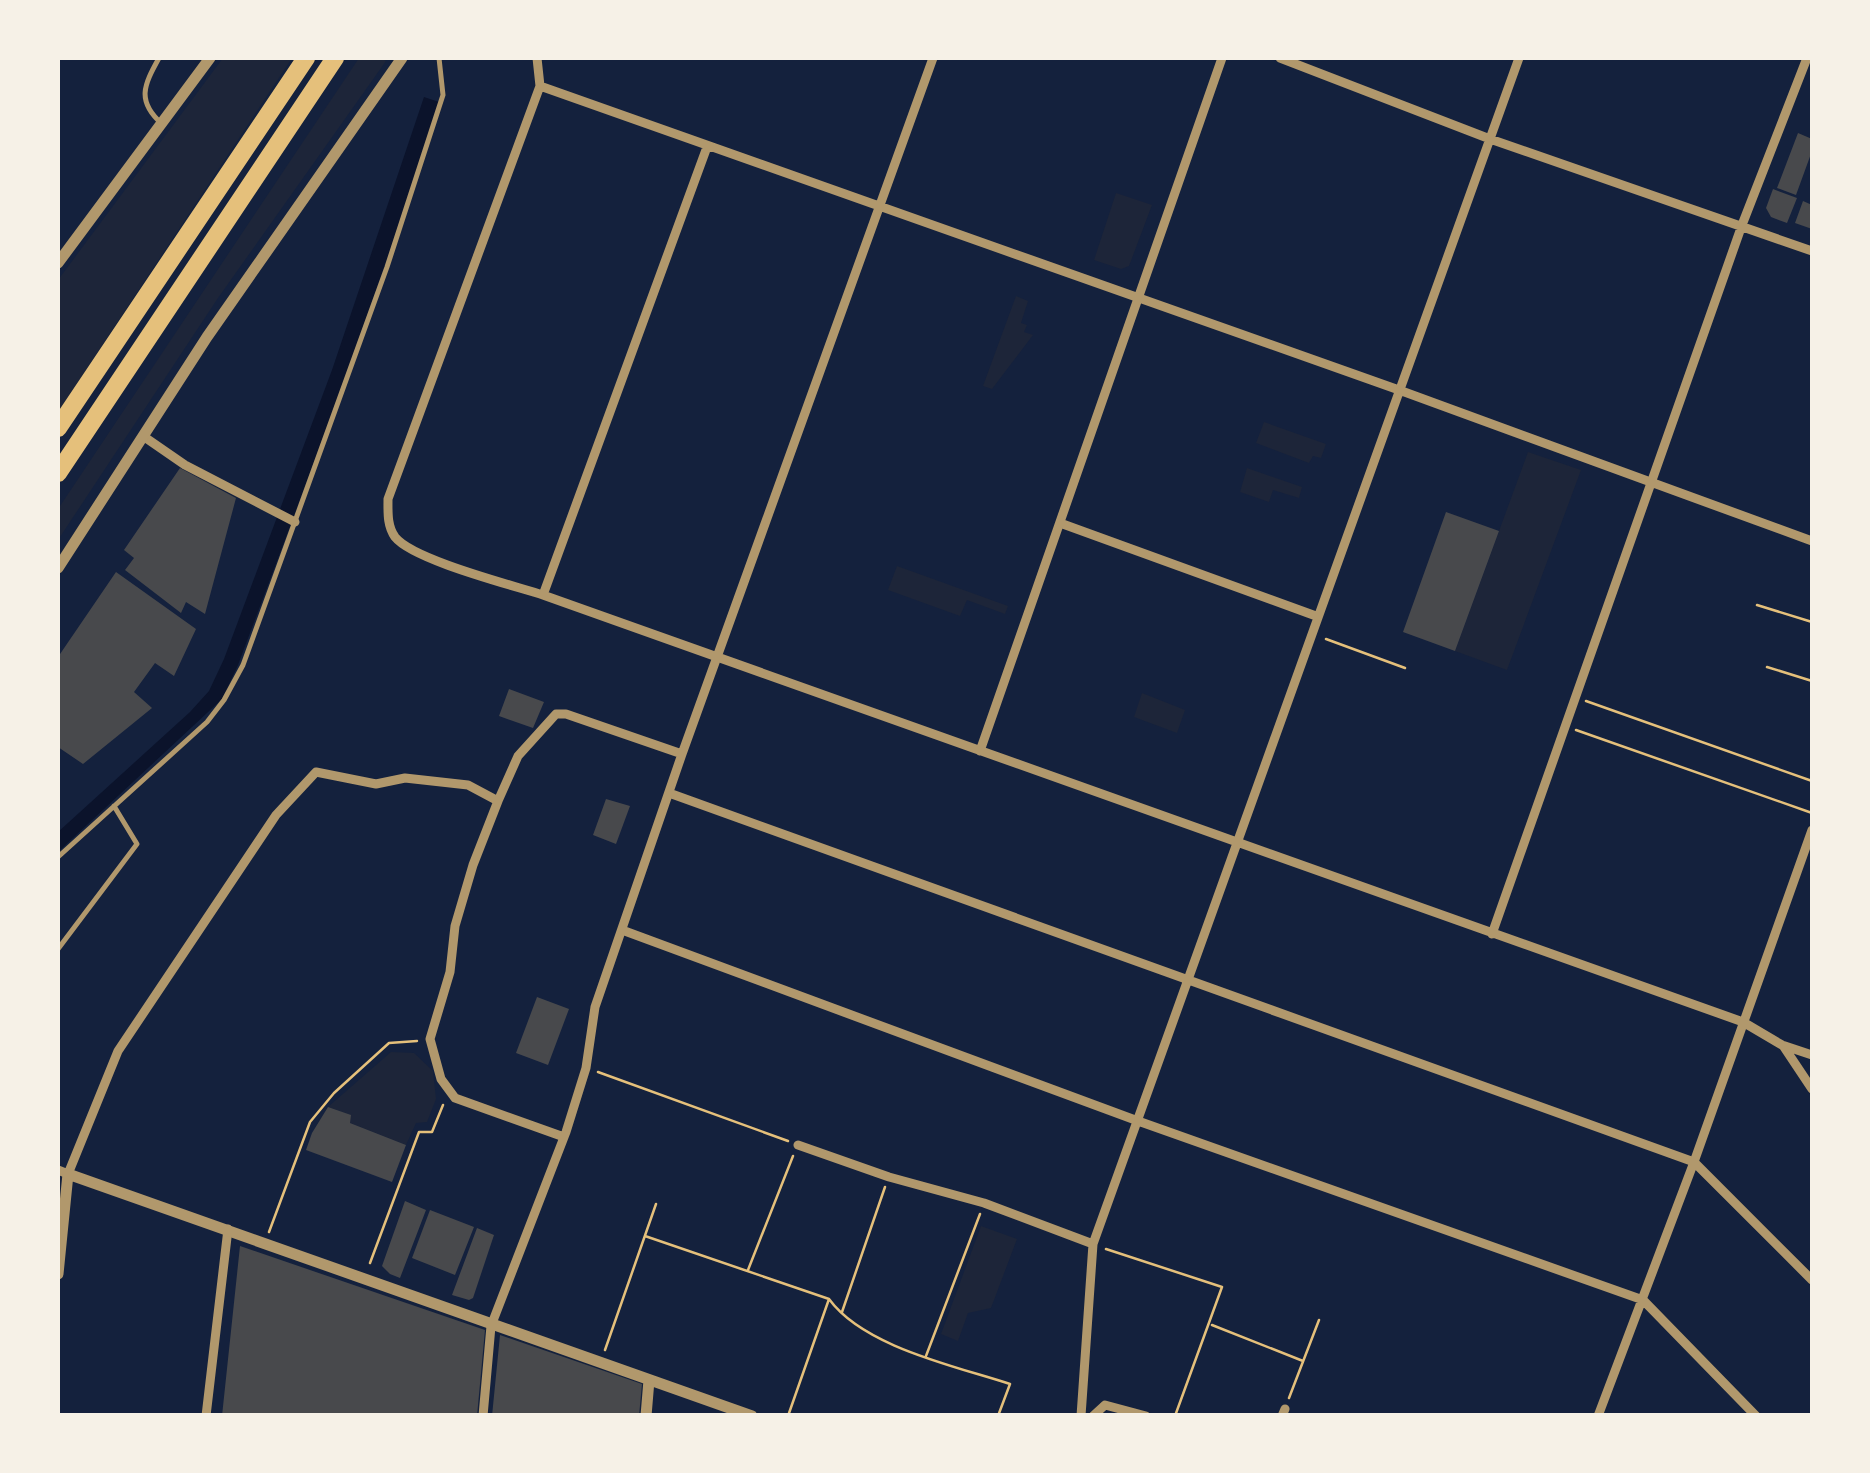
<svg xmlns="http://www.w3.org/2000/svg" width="1870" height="1473" font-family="'Exo 2',sans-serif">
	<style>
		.green { fill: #1d2539 }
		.water { fill: #0b132b }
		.building { fill: #48494c }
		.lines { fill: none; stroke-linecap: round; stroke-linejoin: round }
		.path { stroke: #e5c07b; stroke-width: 2.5 }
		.service { stroke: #b1986c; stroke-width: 5 }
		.minor { stroke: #b1986c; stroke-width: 9 }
		.tertiary { stroke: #b1986c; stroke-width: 11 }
		.motorway { stroke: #e5c07b; stroke-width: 18 }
	</style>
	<rect width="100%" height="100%" fill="#14213d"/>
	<path class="green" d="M223,58H292L58,412V280Z
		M359,58H382L386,61L218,298L58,540V509Z
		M1116,193L1152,205L1129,266L1121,269L1094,260Z
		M1016,296L1028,301L1021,323L1027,325L1024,332L1033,335L992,389L983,386Z
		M1264,422L1326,444L1321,458L1313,456L1309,463L1256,443Z
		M1528,452L1581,470L1507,670L1455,651Z
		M1247,468L1302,487L1299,498L1273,490L1269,502L1240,492Z
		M897,566L1008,606L1005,614L967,600L960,616L888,590Z
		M1142,693L1185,710L1177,733L1134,717Z
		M391,1052L414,1053L433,1071L436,1099L427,1122L416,1123L406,1145L350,1123V1115L328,1107Z
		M981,1226L1017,1239L991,1308L968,1313L958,1341L941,1334Z"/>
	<path class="water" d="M424,97L439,102C379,292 308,478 238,665L222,699L58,852V832L190,712L209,691L224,659L332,370Z"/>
	<path class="building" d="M1798,133L1812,139V151L1796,195L1777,188Z
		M1773,189L1797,198L1787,223L1771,217L1766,208Z
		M1803,201L1812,205V229L1795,223Z
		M180,468L236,498L205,614L186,602L181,613L125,570L134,558L124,550Z
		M1446,512L1499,531L1455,651L1403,632Z
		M116,572L196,629L174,676L155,663L134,692L152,708L83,764L58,747V657Z
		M509,689L544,702L533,728L499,716Z
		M606,799L630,806L616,844L593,835Z
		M537,997L569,1009L548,1065L516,1053Z
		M328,1107L351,1115L350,1123L406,1145L392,1182L306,1150L312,1133Z
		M405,1201L426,1210L400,1278L390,1274L382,1266Z
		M430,1210L474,1227L455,1275L412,1258Z
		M477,1228L494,1235L473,1298L469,1300L452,1295Z
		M240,1246L485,1330L477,1416H222Z
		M500,1335L642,1384L639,1416H492Z"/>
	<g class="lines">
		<path class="path" d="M1757,605L1812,622
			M1326,639L1405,668
			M1767,667L1812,681
			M1586,701L1812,781
			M1576,730L1812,813
			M598,1072L788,1141
			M269,1232L310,1122L334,1093L389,1043L417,1041
			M645,1236L829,1299C864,1347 955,1366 1010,1384L998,1416
			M1106,1249L1222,1287L1175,1416
			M370,1263L419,1132H432L443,1105
			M748,1270L793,1156
			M842,1312L885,1187
			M1212,1325L1303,1361
			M605,1350L656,1204
			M926,1356L980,1214
			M1289,1398L1319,1320
			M788,1416L829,1299"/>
		<path class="service" d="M159,58C144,85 136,101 162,124
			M58,857L207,722L224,700L243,665L387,267L443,95L439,58
			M58,949L137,844L114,806"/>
		<path class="minor" d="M537,58L540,86L388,499C388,512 387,526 395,537C413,560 512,585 543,595L1743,1022L1782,1045L1812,1055
			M1280,58L1490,139L1812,251
			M540,86L1399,390L1812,541
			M143,436L185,465L295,522
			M1060,523L1316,616
			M543,595L707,147
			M980,751L1222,58
			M669,793L1694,1162L1812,1280
			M498,801L473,865L455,926L450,972L430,1039L441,1079L455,1098L564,1137
			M622,930L1138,1121L1643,1300L1756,1416
			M1492,934L1742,225L1807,58
			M1784,1047L1812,1089
			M798,1145L889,1177L984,1203L1093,1244
			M58,1170L68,1174L118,1051L276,815L316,772L376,784L405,778L468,785L498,801L518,756L556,714H566L682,754
			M206,1416L228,1229
			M483,1416L491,1326L566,1132L586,1068L595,1007L682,754L933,58
			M1081,1416L1093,1244L1519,58
			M1093,1416L1105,1405L1146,1416
			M1282,1416L1285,1409
			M1598,1416L1694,1162L1812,830"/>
		<path class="tertiary" d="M58,263L210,58
			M58,568L207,337L402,58
			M58,1274L68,1174L752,1416
			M646,1416L649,1380"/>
		<path class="motorway" d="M58,428L306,58
			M58,473L335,58"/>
	</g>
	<rect width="1870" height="1473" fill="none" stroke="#f6f1e7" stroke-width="120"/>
</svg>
